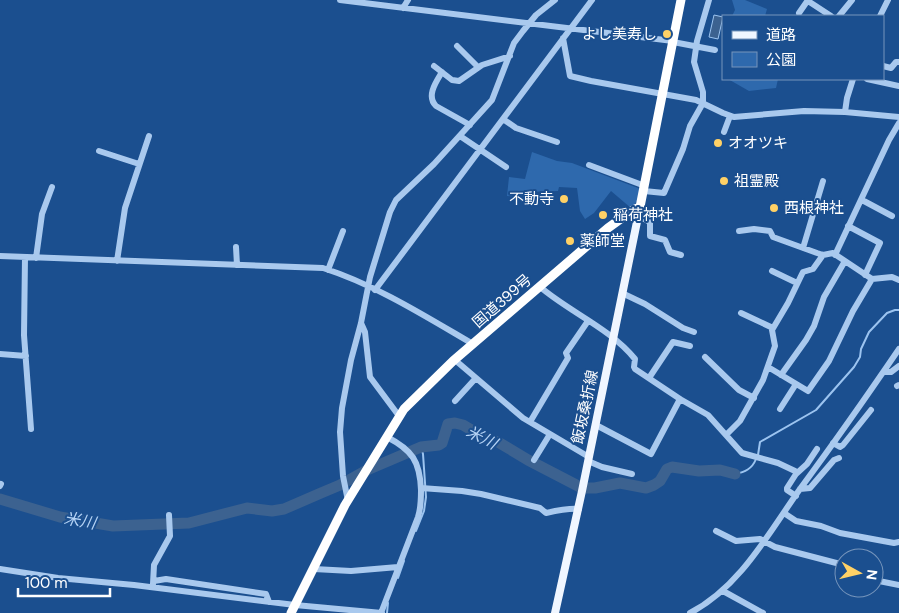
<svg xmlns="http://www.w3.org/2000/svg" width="899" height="613" font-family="'DM Sans','Noto Sans JP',sans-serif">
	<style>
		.green { fill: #2e69ad }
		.water { fill: #3c6290; stroke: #9cc4f0 }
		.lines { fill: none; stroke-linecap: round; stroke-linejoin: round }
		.stream { stroke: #9cc4f0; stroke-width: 2 }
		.river { stroke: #3c6290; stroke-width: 11 }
		.minor { stroke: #a9c9ee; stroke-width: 6 }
		.major { stroke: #f0f6ff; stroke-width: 8 }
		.highway { stroke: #fff; stroke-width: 9 }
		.poi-dot { fill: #ffd166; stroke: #1b4f8f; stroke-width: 2 }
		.labels { text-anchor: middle; stroke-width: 4; stroke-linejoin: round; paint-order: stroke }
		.poi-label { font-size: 15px; fill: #fff; stroke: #1b4f8f; text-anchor: start }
		.street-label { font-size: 15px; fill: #fff; stroke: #1b4f8f }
		.water-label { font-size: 16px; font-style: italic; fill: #b5d3f5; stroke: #1b4f8f }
	</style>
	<rect width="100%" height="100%" fill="#1b4f8f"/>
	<path class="green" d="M732,0H745L767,9L765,16H732L735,10Z
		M728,79H778L776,88L749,91Z
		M532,152L557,161L572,163L638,188L641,190L638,200L631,208L611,191L594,213L585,219L580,211L577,188L559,187L558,191L523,192L522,197L507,196L509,177L525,179Z"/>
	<path class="water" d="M714,15L723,17L718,39L709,37Z"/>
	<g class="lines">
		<path class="stream" d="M758,455L760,442L816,410L854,367L860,357L861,349L869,332L887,313L895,310H899
			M735,474C745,472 752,469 756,459
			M416,531L424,511L426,497L423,454L421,447
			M398,578L404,561
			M387,613L388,603"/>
		<path class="river" d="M0,499L60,517L113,526L189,523L247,508L272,511L284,509L321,493L340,485L367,470L421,447L439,445L442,443L448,424L455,423L463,425L485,438L498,442L528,460L582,488H595L620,483L646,488L654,485L660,481L667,469L672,467L699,471L720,470L735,474"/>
		<path class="minor" d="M340,0L673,41
			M808,1L831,16
			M403,8L408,0
			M799,13L808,0
			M839,16L852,0
			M880,16L888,0
			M563,38L570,76L591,81L696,100L723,113L734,117L804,111L845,112L899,117
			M673,42L715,50
			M457,46L478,67
			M434,66L452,80L459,81L482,65L510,56
			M883,66L891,68L896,62H899
			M442,72C436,82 426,96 436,106L470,125
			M867,79L899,86
			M845,112L847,98L853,79
			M503,119L516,128L557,142
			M724,132L730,116
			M460,136L506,167
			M99,151L139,164
			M589,165L645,186
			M644,191L664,193L683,149L690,126L703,103V92L694,62L697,41L709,0
			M862,200L892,216
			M639,216L650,222V236L665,240L670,252L681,255
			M848,226L880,243L865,275
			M739,231L754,229L770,231L773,237L817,253L823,255L833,253L872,279L892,277L899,280
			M236,247L237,265
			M803,248L823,181
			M835,255L889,140L899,123
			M0,256L323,268C376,285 425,316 473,344
			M25,257L24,335L31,429
			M36,258L42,214L52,187
			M117,261L125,208L149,136
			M328,270L343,231
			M772,271L797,283
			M539,286C569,312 610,328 635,359L634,367L635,369L680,399L708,415L742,453L778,463L795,471L796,474L787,488V490L796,496
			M375,290L592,0
			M624,294L645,304L683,328L694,332
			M741,313L773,328
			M361,323L365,332L370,377L399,416
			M0,354L26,356
			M705,357L739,390L754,398
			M455,360L523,418L589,457
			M768,367L808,391L829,361L853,311L872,279
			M884,372H891L899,366
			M781,375L806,340L814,326L824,297L845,261
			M649,378L673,342L690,346
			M897,386L899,385
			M455,401L475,379
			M780,409L796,384
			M530,422L568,358L566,353L588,321
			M596,425L651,454L680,399
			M727,434L740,421L763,380L775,346L772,330L788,303L801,276L803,272L813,269L823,255
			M833,443L840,447L843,445L871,410
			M534,460L550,434
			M588,461L602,467L632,474
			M796,474L807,464L817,449
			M0,486L1,484
			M421,488L462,491L481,494L540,508L546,513C555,511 569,508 579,509
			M800,489L810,488L834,460L839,458
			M348,501L343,476L340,432L342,408L351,360L361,323L370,277L390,212L396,200L434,164L492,100L514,43L523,31L536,15L555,0
			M784,513L796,521L821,526L840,533L894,543L899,542
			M716,531L736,541L760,539L775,547L844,565
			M0,569L58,578L134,585L295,605L382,613
			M314,569L351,571L398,567
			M874,580L899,585
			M154,581L166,579L266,594L269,602
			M153,584L154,565L170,536L169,515
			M723,591L763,613
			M381,613L418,517C421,508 421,500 421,490C420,461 412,450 387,437
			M690,613C740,587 768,534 800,489C834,443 867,396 899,349"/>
		<path class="major" d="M555,613L582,491L640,207"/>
		<path class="highway" d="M291,613L345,505L404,409L453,361L581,251L608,228L633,210L640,207L681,0"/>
	</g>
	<g class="poi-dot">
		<circle cx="667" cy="34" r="5"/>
		<circle cx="718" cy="143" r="5"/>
		<circle cx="724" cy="181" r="5"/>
		<circle cx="564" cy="199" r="5"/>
		<circle cx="774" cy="208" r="5"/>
		<circle cx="603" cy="215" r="5"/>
		<circle cx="570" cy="241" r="5"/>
	</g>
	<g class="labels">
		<g class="poi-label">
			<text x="657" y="39" text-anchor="end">よし美寿し</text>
			<text x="728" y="148">オオツキ</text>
			<text x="734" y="186">祖霊殿</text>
			<text x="554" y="204" text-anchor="end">不動寺</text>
			<text x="784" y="213">西根神社</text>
			<text x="613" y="220">稲荷神社</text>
			<text x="580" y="246">薬師堂</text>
		</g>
		<g class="street-label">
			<text transform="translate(502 301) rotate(-41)" y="5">国道399号</text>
			<text transform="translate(585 407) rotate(-78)" y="5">飯坂桑折線</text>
		</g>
		<g class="water-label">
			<text transform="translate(482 437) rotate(27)" y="6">米川</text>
			<text transform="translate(80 520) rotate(10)" y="6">米川</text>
		</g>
	</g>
	<rect x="722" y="15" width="162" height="65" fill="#1b4f8f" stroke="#7695bc"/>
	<rect x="732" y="31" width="25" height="8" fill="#f0f6ff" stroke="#7695bc"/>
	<text x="766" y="40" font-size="15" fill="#ffffff">道路</text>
	<rect x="732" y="52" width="25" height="15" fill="#2e69ad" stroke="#7695bc"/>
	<text x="766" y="65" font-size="15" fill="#ffffff">公園</text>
	<g transform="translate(859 573) rotate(98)"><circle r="24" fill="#1b4f8f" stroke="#7695bc"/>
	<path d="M0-4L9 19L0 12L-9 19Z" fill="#ffd166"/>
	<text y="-8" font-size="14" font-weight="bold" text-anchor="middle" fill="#ffffff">N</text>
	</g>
	<path d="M18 588v8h92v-8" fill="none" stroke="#ffffff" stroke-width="2.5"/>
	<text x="25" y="588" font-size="15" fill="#ffffff" stroke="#1b4f8f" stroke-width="4" paint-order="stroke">100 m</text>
</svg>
